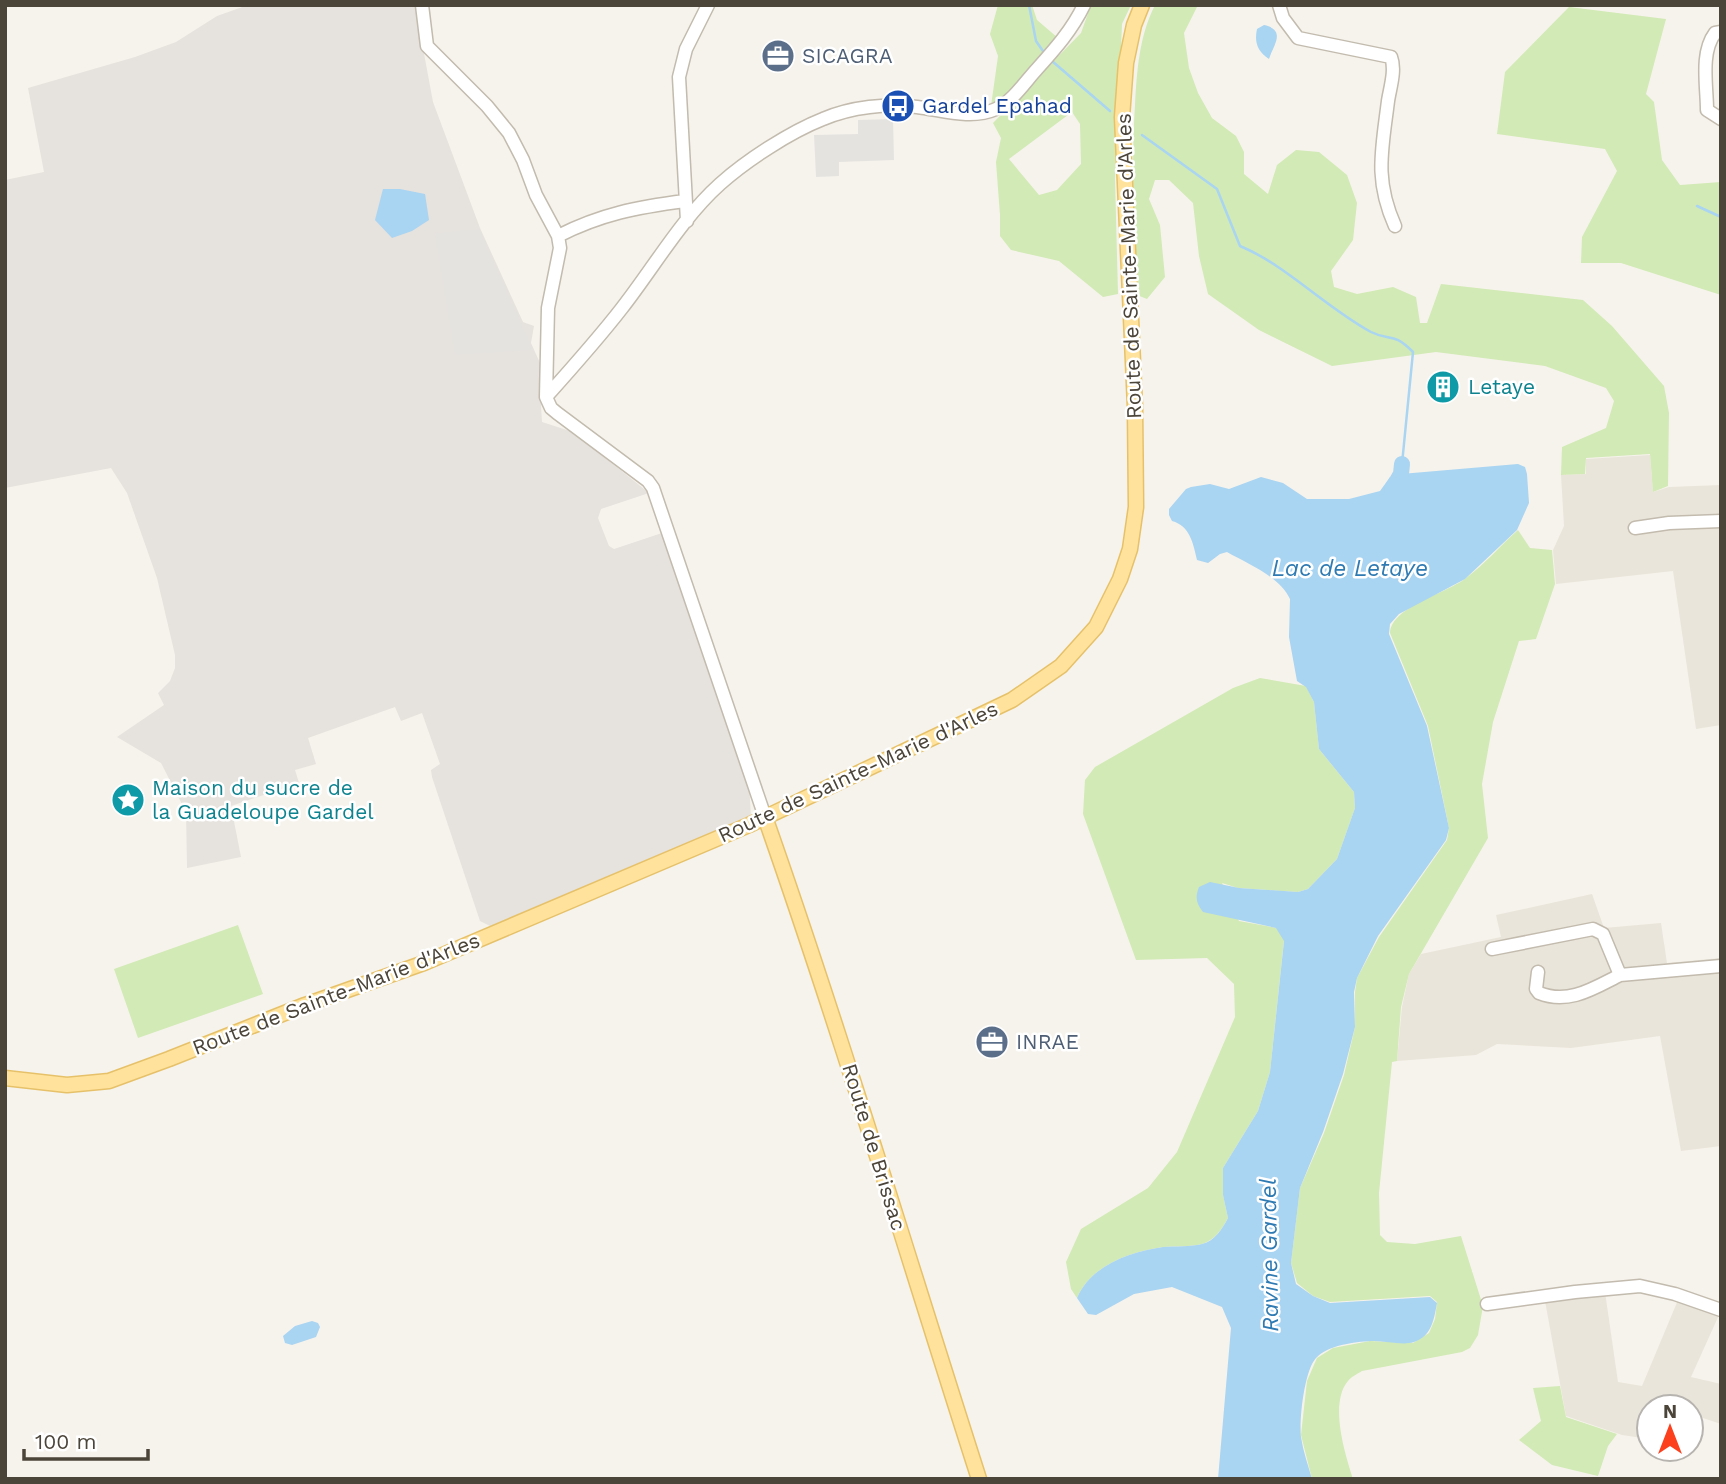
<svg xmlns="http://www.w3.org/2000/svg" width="1726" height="1484" font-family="'Work Sans',sans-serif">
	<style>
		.residential { fill: #eae5da }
		.industrial { fill: #e6e2dd }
		.green { fill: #d2eab5; fill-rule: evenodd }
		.parking { fill: #e5e3e0 }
		.water { fill: #a9d4f2 }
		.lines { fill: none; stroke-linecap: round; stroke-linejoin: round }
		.stream { stroke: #a9d4f2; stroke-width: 2.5 }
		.river { stroke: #a9d4f2; stroke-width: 16 }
		.minor-casing { stroke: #c2bbae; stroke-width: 15 }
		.major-casing { stroke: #e6c16a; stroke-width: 17 }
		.minor { stroke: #fff; stroke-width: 12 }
		.major { stroke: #ffe39c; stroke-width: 14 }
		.labels { text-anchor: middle; stroke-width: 5; stroke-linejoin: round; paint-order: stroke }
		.service-label { font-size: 21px; fill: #4e5e75; stroke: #fff; text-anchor: start }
		.transit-label { font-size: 21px; fill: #164399; stroke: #fff; text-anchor: start }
		.street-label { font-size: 21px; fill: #4b4439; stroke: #fff }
		.culture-label { font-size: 21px; fill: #0d838f; stroke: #fff; text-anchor: start }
		.water-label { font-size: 23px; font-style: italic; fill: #2e7ab2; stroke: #fff }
	</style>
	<rect width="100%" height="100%" fill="#f6f3ec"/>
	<path class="residential" d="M1650,455L1653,492L1669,487L1721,485V725L1696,729L1673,571L1556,584L1553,550L1564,526L1561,475L1586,474V459Z
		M1592,894L1604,928L1661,923L1667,963L1721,958V1146L1681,1151L1660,1036L1571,1048L1497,1044L1476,1055L1397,1061L1402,1007L1409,974L1421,954L1501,937L1496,915Z
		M1605,1292L1618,1382L1642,1386L1678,1300L1719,1315L1691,1377L1721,1384V1424L1694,1415L1698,1447L1691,1446V1407H1649V1439L1622,1435L1566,1416L1545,1301Z"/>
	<path class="industrial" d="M248,5H415L433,102L480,228L523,322L534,326L531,343L540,363L544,389L541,406L542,422L573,432L649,493L601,509L598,518L609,546L614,549L665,532L749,782L751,818L492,927L480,921L432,777L431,770L440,764L422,713L401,721L395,707L308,738L316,764L295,770L299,783L231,806L241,857L187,868L186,812L161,763L117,737L164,705L158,693L170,681L175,668V655L157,578L127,493L111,468L5,488V180L44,172L28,88L135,57L176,42L217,16Z"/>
	<path class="green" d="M998,5H1032L1037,20L1058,38L1007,97L991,106L998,56L990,34Z
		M1091,5H1131L1122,24L1115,179L1118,294L1103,297L1059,261L1011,250L1000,236V215L996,162L1001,138L993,123L1081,33ZM1072,112L1080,124L1081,164L1057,190L1039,195L1009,159Z
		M1155,5H1198L1184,33L1189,68L1198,93L1212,118L1236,136L1244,152V174L1268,194L1277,165L1296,150L1319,152L1347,175L1357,203L1353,240L1331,271L1334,287L1357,294L1393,287L1416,297L1420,323H1427L1441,284L1583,300L1612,326L1664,386L1669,413L1668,486L1653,492L1650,454L1586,458L1585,474L1561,475L1562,447L1606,428L1614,401L1606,388L1545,366L1436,352L1332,366L1259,330L1208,294L1199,256L1193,203L1169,180H1155L1149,199L1160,225L1165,277L1147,299L1137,295C1134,232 1131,168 1135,105C1137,70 1139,37 1155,5Z
		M1569,7L1666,19L1646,94L1654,102L1662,160L1680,185L1721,182V295L1621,263H1581L1582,237L1617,171L1605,149L1497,134L1505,72Z
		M1518,530L1530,548L1552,550L1555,584L1536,639L1519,641L1493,722L1482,784L1488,838L1409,974L1401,1007L1397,1061L1392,1062L1379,1193L1380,1235L1387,1242L1415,1244L1461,1236L1483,1306L1478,1335L1470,1348L1462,1352L1362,1371C1357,1374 1351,1377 1348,1381C1329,1403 1345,1454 1353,1479H1312L1301,1435L1307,1381L1317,1358L1333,1348L1370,1341L1413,1343L1429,1333L1435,1319L1437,1302L1430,1296L1330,1302L1313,1296L1297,1283L1291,1263L1300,1188L1324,1133L1344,1075L1355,1027V992L1357,978L1379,937L1447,840L1449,828L1428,726L1390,633C1392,606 1446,594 1466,578C1485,564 1501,545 1518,530Z
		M1260,678L1306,686L1314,702L1319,749L1354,792L1355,808L1337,859L1308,889L1298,892L1238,888L1222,883L1239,921L1277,928L1284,940L1270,1072L1258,1111L1223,1168V1195L1228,1218C1222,1229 1215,1240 1202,1244C1190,1247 1176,1246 1163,1247C1130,1252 1091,1265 1077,1298L1071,1289L1066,1262L1081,1229L1148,1188L1177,1152L1235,1017L1234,984L1207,958L1136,960L1083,814L1085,780L1095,767L1233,688Z
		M238,925L263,994L138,1038L114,969Z
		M1560,1386L1566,1417L1617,1434L1608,1446L1598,1476L1552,1465L1519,1440L1541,1421L1533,1388Z"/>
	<path class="parking" d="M893,119L894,160L839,162V176L816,177L814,135L858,134V120Z
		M479,229L533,350L455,355L435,233Z"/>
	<path class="water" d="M1264,25C1287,30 1273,46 1269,59C1258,52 1254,43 1257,29Z
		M383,189H400L425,194L429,220L412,231L392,238L375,220Z
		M1518,464L1525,467L1527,474L1529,503L1517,530L1465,579L1399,614L1390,624L1389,634L1427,726L1449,828L1446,840L1378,936L1357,978L1354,992L1355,1027L1343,1074L1323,1132L1300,1188L1291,1263L1296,1284L1313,1296L1330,1303L1430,1297L1437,1303C1434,1319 1432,1336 1414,1342C1402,1346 1384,1340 1371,1341C1354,1342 1328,1345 1316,1358C1304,1371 1299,1421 1301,1437C1303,1451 1308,1465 1312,1479H1218L1231,1328L1222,1307L1172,1287L1134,1294L1096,1315L1088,1314L1077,1298C1091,1265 1130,1252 1163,1247C1176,1246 1190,1247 1202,1244C1215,1241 1222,1229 1228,1218L1223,1195V1168L1258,1111L1270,1072L1284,941L1276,928L1203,912C1196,903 1195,897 1199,887L1210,882L1239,888L1298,892L1308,889L1337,859L1355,808L1354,792L1319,749L1314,702L1306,687L1297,681L1289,637L1290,599C1279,576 1248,564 1227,552L1220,554L1208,563L1197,560C1193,543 1190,526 1172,521L1169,515V509L1186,489L1191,487L1210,484L1229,489L1261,477L1283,483L1307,499H1349L1380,491L1390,477L1401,474Z
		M312,1321L318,1323L320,1327L316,1337L292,1345L285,1343L283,1336L295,1326Z"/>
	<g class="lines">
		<path class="stream" d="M1029,5L1036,41L1045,54
			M1052,61L1110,111
			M1142,135L1217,189L1240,246C1286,265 1325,307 1371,332C1391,342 1392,331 1413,352L1402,464
			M1697,206L1721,217"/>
		<path class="river" d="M1392,490L1401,474L1402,464"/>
		<defs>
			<path id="minor" d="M422,5L427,46L487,106L509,133L523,160L536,195L558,236L560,248L548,308L546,397L551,408L557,413L648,481L653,488L765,817
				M1279,5L1283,18L1298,38L1391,57C1396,70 1390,88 1388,101C1382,150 1374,179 1395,226
				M1721,32L1715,33C1700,53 1707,86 1707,110L1721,119
				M687,221L679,77L686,49L708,5
				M558,236C601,214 638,207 685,201
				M546,397C572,368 598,339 622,308C654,267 682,218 720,184C747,160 790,132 823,119C851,107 887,103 917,107C942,110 971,120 996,109C1012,102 1025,82 1037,69C1055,49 1072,30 1084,5
				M1635,528L1669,523L1721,521
				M1492,949L1593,929L1603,934L1620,975L1721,966
				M1538,972L1536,989L1539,993C1569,1005 1594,988 1620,975
				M1487,1304L1575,1292L1640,1286L1675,1294L1721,1310"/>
			<path id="major" d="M765,817C842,1036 908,1258 979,1479
				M5,1078L67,1085L109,1081L169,1059L305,1005L424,963L749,825L1012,700L1061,666L1096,627L1120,579L1130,549L1136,507L1135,407L1122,117L1126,63L1134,25L1142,5"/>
		</defs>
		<use href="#minor" class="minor-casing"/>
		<use href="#major" class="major-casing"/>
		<use href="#minor" class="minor"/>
		<use href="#major" class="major"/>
	</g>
	<defs>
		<symbol id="office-disc" viewBox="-11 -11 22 22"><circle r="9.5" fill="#5c6f8a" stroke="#fff"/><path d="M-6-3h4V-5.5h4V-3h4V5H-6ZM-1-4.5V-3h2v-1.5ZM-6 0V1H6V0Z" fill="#fff"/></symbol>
		<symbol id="bus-disc" viewBox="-11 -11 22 22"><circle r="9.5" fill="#1a4fb4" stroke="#fff"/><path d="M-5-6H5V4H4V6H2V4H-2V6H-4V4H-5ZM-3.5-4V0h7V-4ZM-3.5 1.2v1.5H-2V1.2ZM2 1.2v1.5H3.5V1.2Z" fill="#fff"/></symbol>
		<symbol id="building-disc" viewBox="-11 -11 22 22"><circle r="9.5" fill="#0f9aa8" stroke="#fff"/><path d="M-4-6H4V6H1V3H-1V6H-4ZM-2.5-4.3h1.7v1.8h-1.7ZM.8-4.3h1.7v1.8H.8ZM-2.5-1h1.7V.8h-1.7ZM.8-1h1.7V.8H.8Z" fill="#fff"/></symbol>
		<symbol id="sight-disc" viewBox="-11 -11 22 22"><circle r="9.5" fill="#0f9aa8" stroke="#fff"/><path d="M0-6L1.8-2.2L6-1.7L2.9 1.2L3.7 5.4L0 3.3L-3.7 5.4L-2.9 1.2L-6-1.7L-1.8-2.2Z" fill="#fff"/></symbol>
	</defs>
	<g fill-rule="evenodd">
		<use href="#office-disc" x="759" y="37" width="38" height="38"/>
		<use href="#bus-disc" x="879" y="87" width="38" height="38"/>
		<use href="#building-disc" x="1424" y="368" width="38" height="38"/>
		<use href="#sight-disc" x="109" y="781" width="38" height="38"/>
		<use href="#office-disc" x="973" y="1023" width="38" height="38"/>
	</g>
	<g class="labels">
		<g class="service-label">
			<text x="802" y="63">SICAGRA</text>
			<text x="1016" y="1049">INRAE</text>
		</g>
		<g class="transit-label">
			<text x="922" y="113">Gardel Epahad</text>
		</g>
		<g class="street-label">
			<text transform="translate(1129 266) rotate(-92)" y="7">Route de Sainte-Marie d'Arles</text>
			<text transform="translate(858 772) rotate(-25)" y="7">Route de Sainte-Marie d'Arles</text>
			<text transform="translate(336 994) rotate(-21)" y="7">Route de Sainte-Marie d'Arles</text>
			<text transform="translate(874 1147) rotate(73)" y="7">Route de Brissac</text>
		</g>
		<g class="culture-label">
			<text x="1468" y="394">Letaye</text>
			<text x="152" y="795">Maison du sucre de<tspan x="152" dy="24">la Guadeloupe Gardel</tspan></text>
		</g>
		<g class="water-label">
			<text x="1350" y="576">Lac de Letaye</text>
			<text transform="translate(1269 1255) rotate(-91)" y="8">Ravine Gardel</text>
		</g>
	</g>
	<rect width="1726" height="1484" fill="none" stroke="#4b4439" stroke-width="14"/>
	<g transform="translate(1670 1428)"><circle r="33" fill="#ffffff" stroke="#b7b4b0" stroke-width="2"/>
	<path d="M0-5L12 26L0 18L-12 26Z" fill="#fc3f1d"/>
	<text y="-10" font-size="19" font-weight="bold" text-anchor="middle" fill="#4b4439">N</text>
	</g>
	<path d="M24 1449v10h124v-10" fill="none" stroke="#4b4439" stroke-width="3.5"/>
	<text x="35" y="1449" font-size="21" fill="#4b4439" stroke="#ffffff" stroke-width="5" paint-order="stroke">100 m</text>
</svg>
